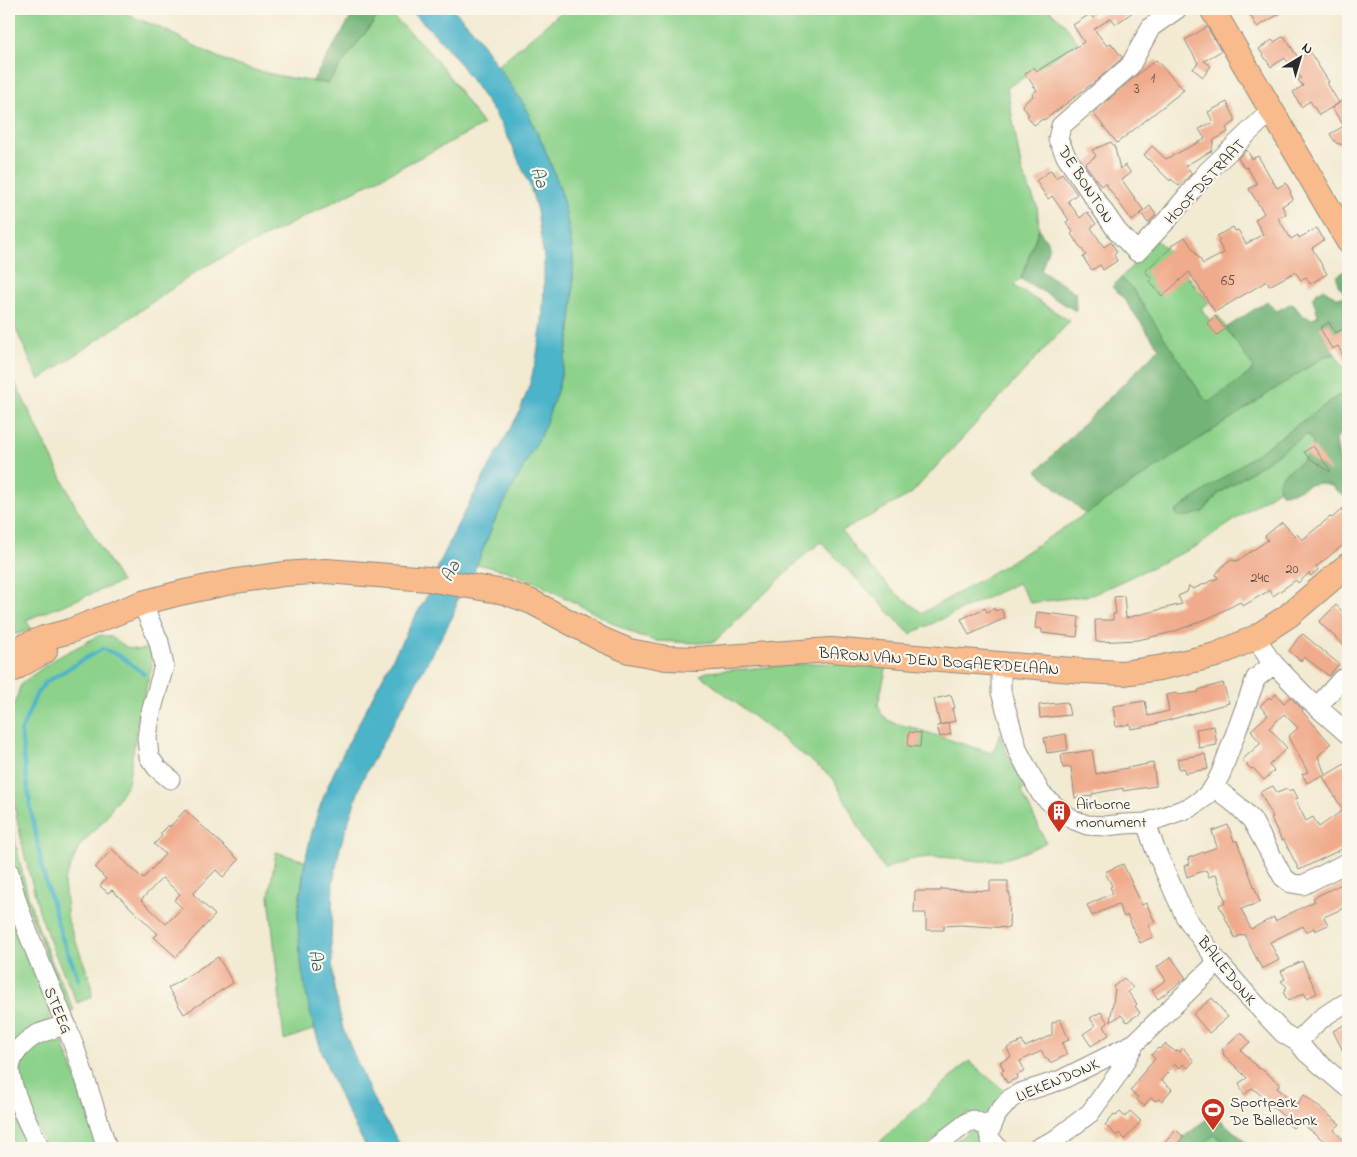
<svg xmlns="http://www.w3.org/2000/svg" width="1357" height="1157" font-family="'Indie Flower',sans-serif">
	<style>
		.green { fill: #8dd28b; stroke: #5c7e5b }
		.forest { fill: #72b477; stroke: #4e7051 }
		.water { fill: #4bb4c9; stroke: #3b707a }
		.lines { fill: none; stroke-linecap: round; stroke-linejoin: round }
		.stream { stroke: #4bb4c9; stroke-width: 4 }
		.building { fill: #f0ab8c; fill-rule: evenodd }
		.minor-casing { stroke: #8e8a7e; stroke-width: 21 }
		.major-casing { stroke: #8e8a7e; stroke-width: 26 }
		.minor { stroke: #fff; stroke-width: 19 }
		.major { stroke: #fabb8c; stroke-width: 24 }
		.labels { text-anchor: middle; stroke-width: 4.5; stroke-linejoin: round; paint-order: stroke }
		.number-label { font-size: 14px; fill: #5c4b43 }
		.street-label { font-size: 16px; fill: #2b2b2b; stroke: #fbf7ec }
		.poi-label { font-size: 16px; fill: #2b2b2b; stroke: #fbf7ec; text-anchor: start }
		.water-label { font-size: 18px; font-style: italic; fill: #365b62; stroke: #fbf7ec }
	</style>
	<rect width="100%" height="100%" fill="#fbf7ec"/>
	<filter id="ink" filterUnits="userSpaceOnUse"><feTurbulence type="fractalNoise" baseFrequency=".02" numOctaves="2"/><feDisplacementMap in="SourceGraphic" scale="10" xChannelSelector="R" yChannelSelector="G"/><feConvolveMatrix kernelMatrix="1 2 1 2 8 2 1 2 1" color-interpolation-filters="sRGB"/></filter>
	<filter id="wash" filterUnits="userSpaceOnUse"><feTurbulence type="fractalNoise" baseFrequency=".0096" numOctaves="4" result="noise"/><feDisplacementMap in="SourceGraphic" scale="20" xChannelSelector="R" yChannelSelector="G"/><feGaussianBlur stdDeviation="1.12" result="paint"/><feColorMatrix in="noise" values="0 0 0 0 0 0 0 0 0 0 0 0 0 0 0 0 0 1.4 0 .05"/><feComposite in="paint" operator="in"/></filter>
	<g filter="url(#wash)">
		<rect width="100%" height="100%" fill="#f2ead1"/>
		<path class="green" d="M9,9H117C133,18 150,23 167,31C190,43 212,56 237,65C266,74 297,80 327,83L383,9H385L421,43L444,69L483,125L271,234L205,266L39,380L9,314Z
			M565,9H1048L1065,24L1078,43L1007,88L1022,172L1037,206L1039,228L1021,279L1014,286L1070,321L911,494L842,531L858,553L893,591L922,613C1003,569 1080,518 1157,466C1213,429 1269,392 1325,356L1335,354L1348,374V391L1335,398L1175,512H1203L1217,495L1307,434L1313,443L1312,451C1307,456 1302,461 1297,465C1288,472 1278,476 1279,489L1199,545L1092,595L1031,603L1018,583L910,634L821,542L808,552L714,642L698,643L657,641L638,636L541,585L507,571L477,564L494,522L558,388L569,340L573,300V255L568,224L560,188L544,147L523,103L497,66Z
			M1156,240L1166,249L1209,303L1201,308L1210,321L1218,316L1253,366L1250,373L1209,403L1203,397L1172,350L1121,278Z
			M9,370L75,505L121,582L26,620L31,629L18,634H12L9,626Z
			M102,635L111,637L128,648L138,650L151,648L152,666L139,714L128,783L104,820L79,847L64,882L68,921L91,982L92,997L77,1003L52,947L40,914L25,857L16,815L9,768V713L15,703L20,687L22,683L53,660L98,636Z
			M814,663L887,666L878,704L881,713L888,720L894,723L910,727L991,753L995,748L1000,733C1005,753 1015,770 1028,786L1021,790L1046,842C1027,852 1006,861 984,861C977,861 971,860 964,859C941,857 921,855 899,863C893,865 889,867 885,871L860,829L833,778L700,675L707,672Z
			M9,807C17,852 26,897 43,940C52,964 63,987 74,1010L68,1013L17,878L9,843Z
			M276,852L305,861L298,910L303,972L315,1029L284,1040L269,895Z
			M11,917L16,919L51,1010L49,1019L46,1023L9,1057V918Z
			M52,1036L62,1040L101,1148H46L15,1076L23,1051Z
			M969,1061L1009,1095L988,1119L968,1113L923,1148H873Z
			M9,1085L36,1148H10L9,1146Z
			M1213,1114L1253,1148H1170Z
			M982,1127L983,1140L976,1148H946L971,1130Z"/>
		<path class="forest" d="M356,9H383L328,83L312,82Z
			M1039,228L1043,237L1047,240L1049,246L1041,271L1075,292L1076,311L1021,279Z
			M1348,269V329L1328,342L1335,354L1325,356L1086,514L1037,471L1159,348L1121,295L1112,287L1121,278L1132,288L1203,397L1209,402L1250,373L1253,367L1226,328L1267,301L1277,311L1290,304L1294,305L1302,315L1312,319L1318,315L1313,299L1317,292L1323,289L1329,293L1339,298L1345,296L1343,291L1338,285L1337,276Z
			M1348,391V425L1344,428L1336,440L1339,459L1348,467V497H1345L1331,486L1320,483L1308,485L1294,492L1281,493C1272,480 1287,472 1297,465C1302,461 1307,456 1312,451L1313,443L1307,434L1217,495L1203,512L1190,516L1179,517L1175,512L1335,398Z
			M1213,1114L1253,1148H1231L1214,1135L1198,1148H1170Z"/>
		<path class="water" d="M409,9H453L472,29L523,103L544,147L560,188L568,224L573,255V300L569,340L558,388L543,431L494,522L473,574L458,597L453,616L363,778L340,847L333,883L331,945L334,988L343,1029L372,1097L402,1148H367C325,1078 297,995 298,911C299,903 300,894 302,885C305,856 312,828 322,801C333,771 348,743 363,715C380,682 398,648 416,615L426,598L432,585L437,569L458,524L519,413L529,387L536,360L542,324L544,289V258L537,211L530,186L510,141L495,114L455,57L431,30Z"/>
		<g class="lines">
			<path class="stream" d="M79,980L62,938L43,872L30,805L24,760L21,731L37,693L46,682L91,655L103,649L119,655L144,674"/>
		</g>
		<g id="blocks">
			<path class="building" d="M1101,9H1137L1116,24L1111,18L1094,29L1107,46L1111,43L1122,57L1121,59L1097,80L1058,110L1044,120L1043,119L1034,125L1027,116L1029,115L1022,105L1033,96L1032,94L1037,90L1025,74L1034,67L1037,71L1084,42L1073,25L1090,14L1093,18L1104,11Z
				M1247,9H1288L1257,27Z
				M1207,27L1221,51L1204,61L1211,66L1203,77L1193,69L1198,63L1185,40Z
				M1284,36L1299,59L1309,51L1329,82L1327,83L1339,103L1348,97V146L1336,143L1330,134L1344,126L1332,108L1339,103L1319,115L1310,101L1301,107L1293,92L1303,86L1298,80L1301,78L1285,58L1271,67L1259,49L1272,40L1274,42Z
				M1156,60L1184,90L1117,143L1093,113L1138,74Z
				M1227,102L1235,118V122L1226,128L1228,132L1214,140L1211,152V151L1185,166L1192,173L1179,186L1171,179L1170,181L1144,155L1152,146L1166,159L1205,139L1199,129L1213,122L1208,112Z
				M1111,142L1115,148L1120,169L1125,165L1131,173L1122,180L1144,211L1132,221L1105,183L1101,186L1085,164L1096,156L1092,150Z
				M1247,150L1252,159L1258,156L1277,188L1286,183L1291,192L1290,193L1293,199L1282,206L1286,214L1278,218L1291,239L1298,235L1299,238L1317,228L1324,240L1312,248L1327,274L1310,284L1306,277L1301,280L1295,272L1269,286L1267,281L1215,312L1189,272L1162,296L1149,281L1152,279L1145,271L1172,247L1171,246L1185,237L1203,264L1224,253L1218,242L1220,240L1217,236L1233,227L1235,231L1238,230L1246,244L1263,234L1255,220L1264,213L1249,189L1257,184L1247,167L1244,168L1238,158Z
				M1051,170L1056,178L1062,173L1077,194L1068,201L1080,218L1087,212L1096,224L1091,228L1104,247L1111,242L1117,252L1114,255L1117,261L1103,270L1100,265L1092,270L1088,265L1083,257L1086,255L1071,234L1073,232L1066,222L1069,220L1052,196L1048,199L1036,181Z
				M1150,206L1156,215L1148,223L1141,213Z
				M1215,316L1225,329L1217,335L1207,323Z
				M1329,322L1335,333L1348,326V365L1338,346L1332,349L1320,328Z
				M1313,446L1331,471L1330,472L1308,457L1304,452Z
				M1348,504V541L1316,567L1318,570L1311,576L1309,573L1298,583L1296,580L1273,596L1270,590L1243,606L1240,602L1211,617L1173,632L1138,640L1096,642L1095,620H1113V614H1116L1114,597L1124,596L1126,618L1182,604L1178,596L1187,592L1189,586L1193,589L1218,578L1216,574L1228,561L1231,560L1237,561L1268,540L1265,536L1282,522L1295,536L1297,534L1302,540L1330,517L1332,518Z
				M1336,605L1348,617V649L1319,622Z
				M985,608L987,612L994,608L995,611L1001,609L1005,618L969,635L961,619Z
				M1037,612L1079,617L1077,637L1042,633V629L1035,628Z
				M1303,634L1339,664L1329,676L1304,657L1301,661L1289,651L1298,638Z
				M1223,683L1229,703L1148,726L1131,729L1130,724L1116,727L1113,706L1145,701L1148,716L1169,711L1166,695L1177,693L1178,695L1199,692L1198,690Z
				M1276,694L1284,703L1290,697L1303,710L1302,711L1331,744L1318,756L1325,774L1307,783L1302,774L1308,772L1288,737L1298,728L1284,714L1269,728L1287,748L1269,765L1274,771L1264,780L1253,768L1251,769L1242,760L1261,743L1252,733L1253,732L1251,730L1268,715L1260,706L1269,697L1271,699Z
				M951,695L955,708L952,709L955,721L940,725L934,699Z
				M1067,702L1070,715L1040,718L1039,705Z
				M948,723L951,734L940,737L937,726Z
				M1214,726L1217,745L1199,748L1196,729Z
				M909,732L921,733L920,747L908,746Z
				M1066,734L1068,750L1047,753L1044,738Z
				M1092,750L1096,774L1153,763L1156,786L1123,791V788L1092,794V796L1075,798L1071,767L1063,768L1061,755Z
				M1205,754L1208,769L1185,773L1184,768L1179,769L1177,759Z
				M1348,762V846L1299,870L1284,840L1282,841L1271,818L1273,817L1260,792L1273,786L1277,793L1287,789L1288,791L1293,789L1298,798L1295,799L1306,821L1313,817L1319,827L1343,810L1323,777Z
				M185,810L239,860L223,877L216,870L193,894L215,915L176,957L154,937L158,934L112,890L108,893L100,886L106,879L95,868L112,849L143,879L165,854L154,844L162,836L160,834L169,825L170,827ZM162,878L180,894L174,900L182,908L166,924L141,900Z
				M1228,825L1234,841H1237L1260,902L1241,909L1251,929L1274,917L1275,921L1315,901L1313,898L1348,881V906L1324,917L1328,925L1315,931L1314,928L1306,932L1303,926L1270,942L1279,960L1262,969L1244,934L1235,938L1219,905L1226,902L1216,874L1209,877L1206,870L1187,877L1184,866L1190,864L1188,858L1217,847L1212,831Z
				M1123,864L1142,905L1146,903L1155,922L1148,925L1153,937L1140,943L1127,915L1124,917L1118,904L1092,916L1087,905L1113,893L1110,887L1112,886L1105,872Z
				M990,881H1008V893H1010L1009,928L960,925L944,926V930H926V913H914L915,891H941V889L990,891Z
				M218,957L233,983L184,1014L168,988Z
				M1171,957L1186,978L1158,999L1152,990L1166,980L1157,967Z
				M1302,961L1317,993L1307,998L1304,993L1288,1001L1283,992L1285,991V989L1287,987L1281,981L1285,979L1281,971Z
				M1124,978L1133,988L1128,992L1137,1004L1135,1006L1140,1013L1127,1022L1121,1015L1110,1022L1115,989L1113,987Z
				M1212,998L1228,1017L1209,1033L1193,1014Z
				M1101,1012L1108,1023L1104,1026L1109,1035L1091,1046L1083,1034L1095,1026L1090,1018Z
				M1060,1019L1069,1040L1062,1043L1067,1055L1050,1063L1047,1058L1045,1059L1042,1051L1020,1061L1025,1071L1017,1075L1018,1078L1007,1083L1001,1071L1004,1070L1000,1062L1011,1057L1007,1048L1022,1041L1025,1047L1052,1035V1023Z
				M1348,1023V1061L1333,1031Z
				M1241,1032L1250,1042L1241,1050L1259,1069L1260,1068L1280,1084L1277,1088L1297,1104L1304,1095L1340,1124L1334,1130L1348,1145V1148H1317L1324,1141L1299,1121L1293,1128L1284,1121L1287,1119L1269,1104L1271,1103L1252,1088L1244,1095L1239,1083L1247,1078L1223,1054L1224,1053L1222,1049Z
				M1165,1044L1176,1052L1177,1050L1180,1052L1183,1048L1194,1061L1188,1068L1183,1064L1180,1068L1175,1064L1161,1080L1172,1089L1162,1101L1158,1099L1156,1101L1151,1098L1144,1106L1136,1099L1138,1097L1130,1091L1138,1081L1137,1080L1155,1059L1151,1055L1158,1048L1160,1049Z
				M1130,1111L1141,1121L1125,1139L1119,1133L1117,1136L1105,1125L1114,1114L1116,1116L1120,1112L1125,1117Z
				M1176,1130L1184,1137L1174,1148H1160Z"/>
		</g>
	</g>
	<g filter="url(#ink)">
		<use href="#blocks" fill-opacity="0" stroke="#8e8a7e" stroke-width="1"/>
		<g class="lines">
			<defs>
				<path id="minor" d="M1177,9L1151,27L1130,66L1061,126L1058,139L1067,158L1117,231L1137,252L1169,218L1207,172L1271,111
					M142,603L159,642L164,666L150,716L147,738L149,757L157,768L170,779
					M1001,664V692L1018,751L1041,794L1063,813L1074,820L1087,825L1106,826L1124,824L1146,823L1191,807L1205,797L1214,787L1221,773L1256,678L1274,664L1268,657L1256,637
					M1274,664L1307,698L1348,734
					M1317,707L1342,679L1348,684
					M1214,787L1238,806L1252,820L1283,877L1291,883L1303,885L1348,862
					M1146,823L1155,849L1185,916L1218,962L1247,995L1283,1033L1298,1042L1307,1053L1348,1088
					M9,872C21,925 46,974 66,1025C82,1065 94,1107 107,1148
					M1298,1042C1315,1022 1325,1014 1348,1002
					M40,1148C30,1127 12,1093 10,1072C9,1056 24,1042 36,1035C45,1031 56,1028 66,1024
					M934,1148L968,1122L973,1120L991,1128
					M998,1148L991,1140L989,1134L991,1128L997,1114L1010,1099L1020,1093L1061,1080L1135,1043L1218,962
					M1038,1148L1055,1140L1090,1113L1118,1074L1135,1043"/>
				<path id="major" d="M1212,9L1348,241
					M9,652L44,638L70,631L142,603L180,593L236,581L284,574L326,571L428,579L504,592L532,602L601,639L629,651L666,658L697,659L831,650L1084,671L1123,673L1159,668L1216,655L1256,637L1288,616L1348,565
					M9,672L22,664L45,651"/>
			</defs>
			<use href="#minor" class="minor-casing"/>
			<use href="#major" class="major-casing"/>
			<use href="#minor" class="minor"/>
			<use href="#major" class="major"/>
		</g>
	</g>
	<defs>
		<symbol id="building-pin" viewBox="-11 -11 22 30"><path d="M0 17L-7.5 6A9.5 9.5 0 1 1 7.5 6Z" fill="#c8321e" stroke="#fbf7ec"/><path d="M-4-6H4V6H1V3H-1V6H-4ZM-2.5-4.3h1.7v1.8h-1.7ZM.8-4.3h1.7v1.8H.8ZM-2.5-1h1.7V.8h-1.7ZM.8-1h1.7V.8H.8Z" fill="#fff"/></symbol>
		<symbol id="stadium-pin" viewBox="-11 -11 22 30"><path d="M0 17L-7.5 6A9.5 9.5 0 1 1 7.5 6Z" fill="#c8321e" stroke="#fbf7ec"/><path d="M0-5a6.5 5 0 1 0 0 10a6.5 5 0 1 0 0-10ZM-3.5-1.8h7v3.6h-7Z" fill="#fff"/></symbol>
	</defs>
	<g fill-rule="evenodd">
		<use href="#building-pin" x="1045" y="798" width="28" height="38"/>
		<use href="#stadium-pin" x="1199" y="1096" width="28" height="38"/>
	</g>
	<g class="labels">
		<g class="number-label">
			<text x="1153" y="82">1</text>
			<text x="1137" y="93">3</text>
			<text x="1228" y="285">65</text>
			<text x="1292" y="573">20</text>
			<text x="1260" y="582">24c</text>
		</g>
		<g class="street-label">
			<text transform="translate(1204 181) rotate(-47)" y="6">HOOFDSTRAAT</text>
			<text transform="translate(1087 184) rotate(57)" y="6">DE BONTON</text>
			<text transform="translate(939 660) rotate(4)" y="6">BARON VAN DEN BOGAERDELAAN</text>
			<text transform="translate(1228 970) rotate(51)" y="6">BALLEDONK</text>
			<text transform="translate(59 1010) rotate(67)" y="6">STEEG</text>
			<text transform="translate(1057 1079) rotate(-23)" y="6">LIEKENDONK</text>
		</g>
		<g class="poi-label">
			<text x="1076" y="809">Airborne<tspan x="1076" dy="18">monument</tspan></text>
			<text x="1230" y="1107">Sportpark<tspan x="1230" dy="18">De Balledonk</tspan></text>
		</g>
		<g class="water-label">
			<text transform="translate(540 177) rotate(72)" y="6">Aa</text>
			<text transform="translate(450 571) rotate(-63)" y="6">Aa</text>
			<text transform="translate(317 960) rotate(80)" y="6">Aa</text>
		</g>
	</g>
	<rect width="1357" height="1157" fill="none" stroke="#fbf7ec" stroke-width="30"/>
	<g transform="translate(1300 58) rotate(38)" stroke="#fbf7ec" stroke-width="4" paint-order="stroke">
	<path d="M0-4L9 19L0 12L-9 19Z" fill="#2b2b2b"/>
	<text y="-8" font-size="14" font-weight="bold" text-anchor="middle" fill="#2b2b2b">N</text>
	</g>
</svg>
